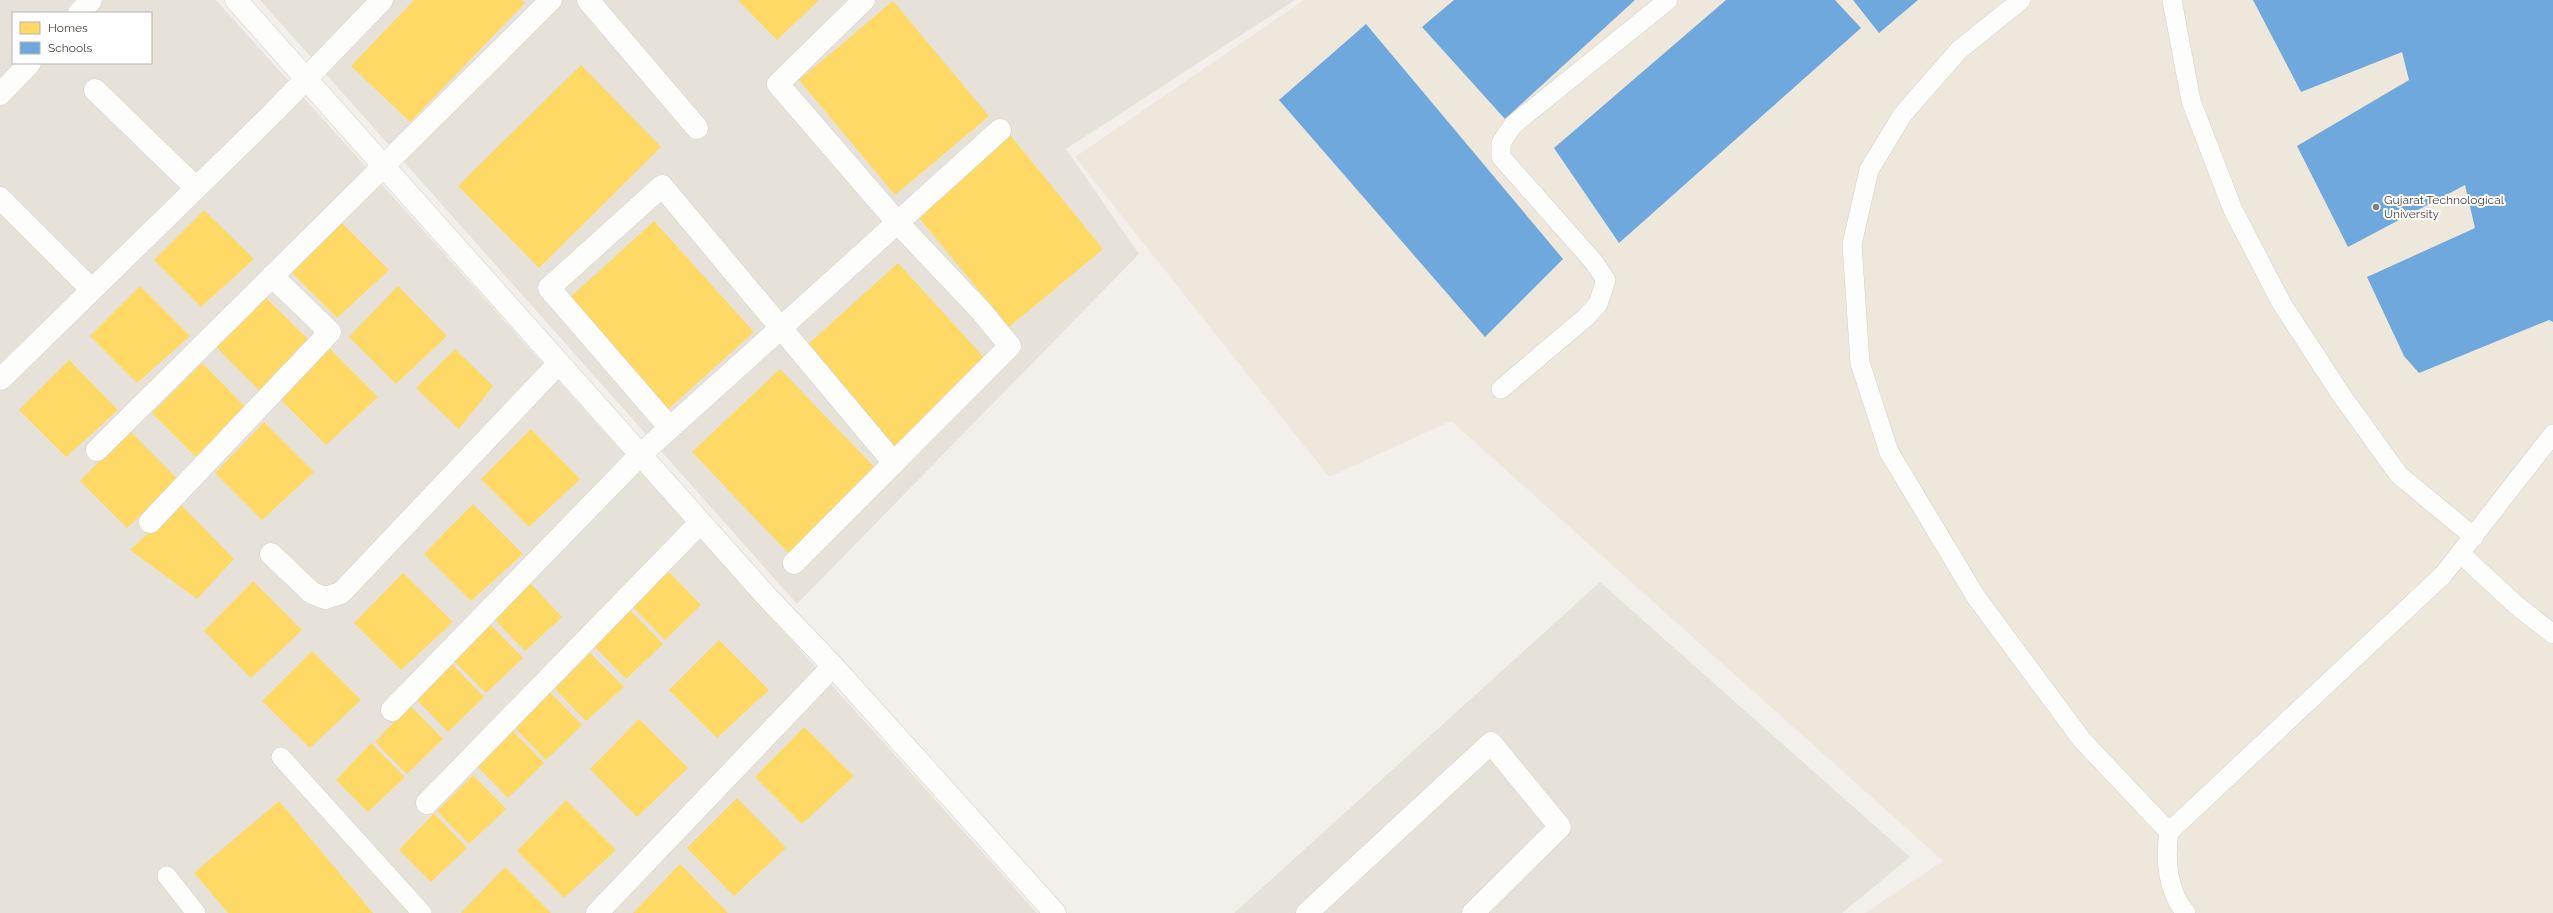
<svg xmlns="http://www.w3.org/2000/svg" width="2553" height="913" font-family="Raleway,sans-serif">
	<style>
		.residential { fill: #e7e2d9; fill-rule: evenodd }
		.education { fill: #eee7db }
		.homes { fill: #ffd966 }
		.schools { fill: #6fa8dc }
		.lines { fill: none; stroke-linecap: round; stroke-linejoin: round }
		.service-casing { stroke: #d1cec9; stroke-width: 20 }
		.minor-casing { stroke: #d1cec9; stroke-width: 23 }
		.service { stroke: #fdfdfc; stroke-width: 19 }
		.minor { stroke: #fdfdfc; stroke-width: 22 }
		.poi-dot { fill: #857e76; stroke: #fff; stroke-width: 1.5 }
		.labels { text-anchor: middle; stroke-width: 4; stroke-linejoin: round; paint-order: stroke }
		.poi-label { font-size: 12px; fill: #4a4137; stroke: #fff; text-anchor: start }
	</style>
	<rect width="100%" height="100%" fill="#f3f0ec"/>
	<path class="residential" d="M0,0H216L1037,913H0ZM13,13H151V63H13Z
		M260,0H1295L1066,149L1139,254L797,604Z
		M1600,582L1910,857L1842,913H1234Z"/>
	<path class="education" d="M1304,0H2553V913H1865L1943,861L1451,421L1329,477L1075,157Z"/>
	<path class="homes" d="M414,0H522L525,3L410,122L351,66Z
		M738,0H819L777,40Z
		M893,1L989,116L895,195L799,80Z
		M581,65L661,147L539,268L458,186Z
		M1010,135L1103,249L1009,327L915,213Z
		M204,210L254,259L201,307L154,260Z
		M339,220L389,270L337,318L290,271Z
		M654,221L754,332L664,413L565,302Z
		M898,263L990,364L896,449L805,347Z
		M140,286L190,336L137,383L90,336Z
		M398,286L447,336L396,384L349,337Z
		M263,295L313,344L261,392L214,345Z
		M328,347L378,397L326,445L279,398Z
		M455,349L493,386L459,429L416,388Z
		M69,360L118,410L66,457L19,410Z
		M202,363L251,413L199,460L152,413Z
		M780,369L879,472L791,556L692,452Z
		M264,422L314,472L262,520L215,473Z
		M531,429L580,479L529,527L481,479Z
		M129,430L178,480L127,528L80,481Z
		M180,504L234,559L197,599L130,550Z
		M473,504L523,554L471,601L424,554Z
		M668,571L701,605L665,640L633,607Z
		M403,573L453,622L401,670L354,623Z
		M253,581L302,630L251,678L204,631Z
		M529,582L562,617L525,651L494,619Z
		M630,610L663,644L626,679L594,646Z
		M490,624L523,658L486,693L454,661Z
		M719,640L769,690L717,738L669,690Z
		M312,651L361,700L310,748L262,701Z
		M590,653L624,687L586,721L555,689Z
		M451,663L484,697L448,732L416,699Z
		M549,691L582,725L546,760L514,727Z
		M410,705L443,739L407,774L375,742Z
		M639,719L688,768L637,817L590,769Z
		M804,727L854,776L802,824L755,777Z
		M511,729L544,763L508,798L476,765Z
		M371,743L405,777L368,812L336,780Z
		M473,775L506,809L469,844L437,811Z
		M737,798L786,848L734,896L687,848Z
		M566,800L616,850L564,898L517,851Z
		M279,801L373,913H228L194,873Z
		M434,813L467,848L431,882L399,850Z
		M680,864L728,913H633Z
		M505,867L551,913H461Z"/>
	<path class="schools" d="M1454,0H1635L1505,119L1422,27Z
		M1726,0H1835L1861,28L1619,243L1554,148Z
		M1853,0H1918L1879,33Z
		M2253,0H2553V322L2549,320L2419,373L2404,356L2367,277L2475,228L2465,185L2348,247L2297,146L2409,80L2402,52L2301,92Z
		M1366,24L1563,259L1485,337L1279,100Z"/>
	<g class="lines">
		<defs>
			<path id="service" d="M2021,0L1959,50L1903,114L1869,170L1852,244L1860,363L1889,452L1976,597L2082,740L2169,832
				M2172,0L2191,101L2233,210L2282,304L2342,396L2399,475L2474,537
				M1501,389L1585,318L1598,304L1606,280L1593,261L1501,157V143L1513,125L1668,0
				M2461,554L2516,605L2553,634
				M281,757L422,913
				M167,876L196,913
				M2186,913C2167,891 2165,859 2169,832L2443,575L2553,434"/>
			<path id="minor" d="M236,0L767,597L833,666L1055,913
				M588,0L697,128
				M79,13L91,0
				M95,90L196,188
				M0,94L30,63
				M0,198L92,290
				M1,379L273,113L382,0
				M670,428L549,288L662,186L894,463
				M97,450L551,0
				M150,522L330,332L272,276
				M271,554L312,593L325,598L341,593L559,363
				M794,563L1010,346L982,312L897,222L778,84L864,0
				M392,710L640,455L1000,130
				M427,803L700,523
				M597,913L833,666
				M1307,913L1491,743L1560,827L1473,913"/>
		</defs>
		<use href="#service" class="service-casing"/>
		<use href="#minor" class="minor-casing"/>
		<use href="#service" class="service"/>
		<use href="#minor" class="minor"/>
	</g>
	<circle class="poi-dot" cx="2376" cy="207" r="4"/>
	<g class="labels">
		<g class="poi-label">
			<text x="2384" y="204">Gujarat Technological<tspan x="2384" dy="14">University</tspan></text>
		</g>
	</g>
	<rect x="12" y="12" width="140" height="52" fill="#ffffff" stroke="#b7b3af"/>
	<rect x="20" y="22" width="20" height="12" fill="#ffd966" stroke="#b7b3af"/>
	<text x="48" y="32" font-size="12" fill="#4a4137">Homes</text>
	<rect x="20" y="42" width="20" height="12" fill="#6fa8dc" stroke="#b7b3af"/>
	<text x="48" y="52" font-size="12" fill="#4a4137">Schools</text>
</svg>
